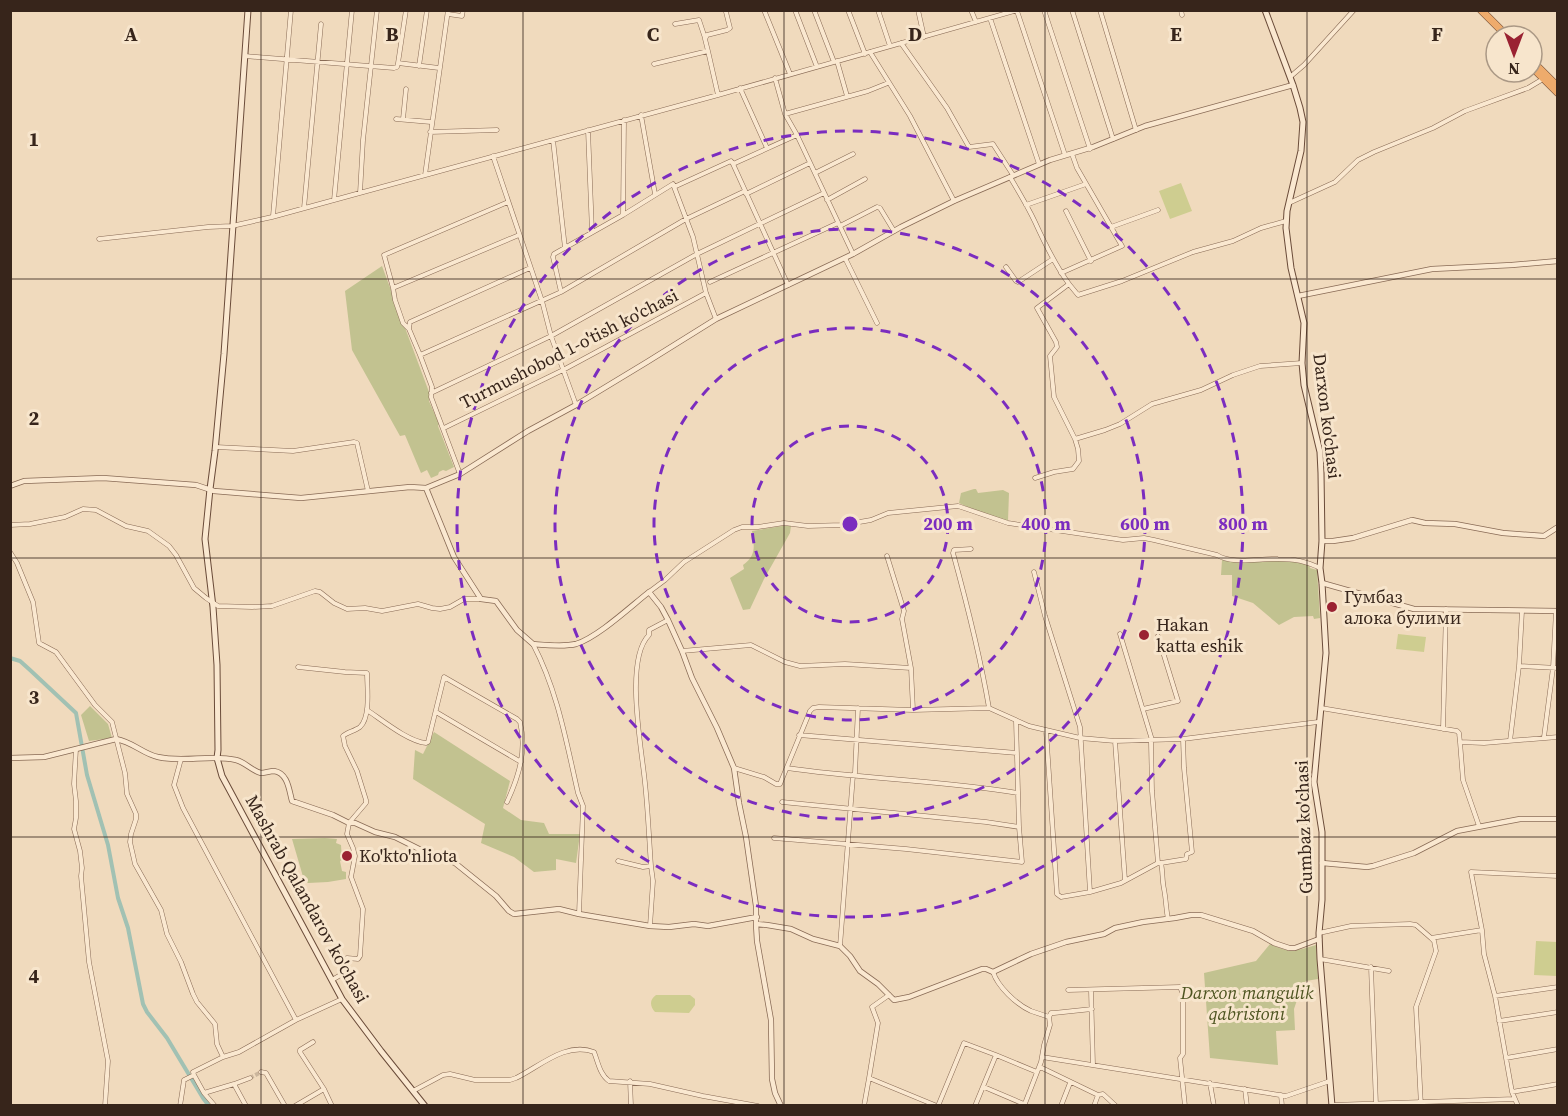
<svg xmlns="http://www.w3.org/2000/svg" width="1568" height="1116" font-family="'Source Serif 4',serif">
	<style>
		.green { fill: #cecd90 }
		.cemetery { fill: #c2c290 }
		.lines { fill: none; stroke-linecap: round; stroke-linejoin: round }
		.canal { stroke: #a1c1b3; stroke-width: 4 }
		.minor-tunnel { stroke: #cbb69d; stroke-width: 4; stroke-dasharray: 4 2; stroke-linecap: butt }
		.minor-casing { stroke: #886a55; stroke-width: 5 }
		.tertiary-casing { stroke: #886a55; stroke-width: 6 }
		.secondary-casing { stroke: #6a4b39; stroke-width: 7 }
		.trunk-casing { stroke: #55392a; stroke-width: 8 }
		.minor { stroke: #fae8d0; stroke-width: 4 }
		.tertiary { stroke: #fae8d0; stroke-width: 4.5 }
		.secondary { stroke: #fae8d0; stroke-width: 5 }
		.trunk { stroke: #eeab6c; stroke-width: 7 }
		.grid { fill: none; stroke: #37251b; stroke-width: 1.5; stroke-opacity: 0.55 }
		.ring { fill: none; stroke: #7b2cbf; stroke-width: 3; stroke-dasharray: 10 8 }
		.poi-dot { fill: #9a2232; stroke: #f7e5cc; stroke-width: 2 }
		.labels { text-anchor: middle; stroke-width: 6; stroke-linejoin: round; paint-order: stroke }
		.street-label { font-size: 18px; fill: #37251b; stroke: #f7e5cc }
		.poi-label { font-size: 18px; fill: #37251b; stroke: #f7e5cc; text-anchor: start }
		.park-label { font-size: 18px; font-style: italic; fill: #4d5420; stroke: #f7e5cc }
		.grid-label { font-size: 20px; text-anchor: middle; font-weight: bold; fill: #37251b; stroke: #f7e5cc; stroke-width: 6; stroke-linejoin: round; paint-order: stroke }
		.centre { fill: #7b2cbf; stroke: #f7e5cc; stroke-width: 3 }
		.ring-label { font-size: 18px; text-anchor: middle; font-weight: bold; fill: #7b2cbf; stroke: #f7e5cc; stroke-width: 6; stroke-linejoin: round; paint-order: stroke }
	</style>
	<rect width="100%" height="100%" fill="#f0dabd"/>
	<path class="green" d="M1181,183L1192,211L1170,219L1159,191Z
		M1398,634L1426,637L1424,652L1396,649Z
		M1536,941L1557,942V976L1534,975Z
		M656,995H690L695,999V1005L689,1013L655,1012C650,1006 649,1000 656,995Z"/>
	<path class="cemetery" d="M382,266L429,392V401L439,424L438,426L454,467L446,471L443,470L439,472L438,475L431,478L427,470L421,473L405,435L400,436L352,350L345,291Z
		M974,489H976L978,493L1003,490L1009,493L1008,521L978,512L959,503L961,493Z
		M782,526H791L790,533L764,579L750,609L743,610L730,578L744,569L743,565C757,555 754,546 752,531Z
		M1222,560L1242,562L1284,561L1299,562L1309,565L1310,568L1317,570L1320,618L1314,619L1313,616L1294,617L1279,625L1253,603L1232,596V575H1221Z
		M90,706L108,724L112,738L89,741L81,715Z
		M434,732L510,781L503,808L521,820L544,823L549,834H580L576,863L556,859V870L534,872L514,857L481,843L485,824L413,779L415,750L423,754Z
		M325,838L337,839L336,843L341,845L342,860L340,861L342,871L346,872V879L328,882L308,883L304,880L292,839Z
		M1270,944C1292,954 1294,951 1316,945L1318,979L1306,981L1297,990V1000L1294,1009L1295,1030L1276,1031L1278,1065L1210,1058L1204,973L1256,961Z"/>
	<g class="lines">
		<path class="canal" d="M10,658L20,661L30,670L76,713L87,775L108,845L118,898L128,928L143,1004L147,1012L167,1038L203,1098L209,1106"/>
		<path class="minor-tunnel" d="M250,1078L261,1072"/>
		<defs>
			<path id="minor" d="M764,10L790,74
				M795,10L817,67
				M814,10L834,62
				M848,10L865,54
				M878,10L890,46
				M918,10L924,37
				M971,10L976,22
				M1044,10L1090,149
				M1072,10L1113,139
				M1100,10L1136,130
				M1181,10L1182,15
				M1017,11L1065,155
				M448,14L462,16L463,10
				M990,18L1039,164
				M675,24L699,20L705,38
				M901,43L947,108L969,147L993,144L1013,175
				M708,51L705,39L707,35L727,30L730,28L726,12
				M870,52L910,116L954,201
				M245,56L394,68L397,67L398,63L406,10
				M837,61L847,96
				M398,63L439,68
				M654,64L708,51L718,95
				M419,66L427,10
				M1290,77L1304,65L1354,10
				M775,78L785,114L797,135L853,254
				M740,88L767,148
				M785,114L868,91L888,83
				M641,115L655,194
				M396,119L431,122
				M403,119L406,89
				M588,130L592,232
				M430,132L497,130
				M553,140L565,248
				M493,156L542,301L551,336L576,405
				M733,164L788,285
				M815,173L853,154
				M425,175L448,10
				M1010,177C1019,192 1028,207 1035,222C1045,244 1055,265 1069,284L1037,308L1056,342L1057,347L1050,356L1054,397L1075,439
				M674,187L731,161L733,164L797,135
				M360,193L363,140L377,10
				M746,194L810,163
				M334,200L352,10
				M827,200L865,179
				M1289,203L1335,182L1358,160L1374,152L1433,128L1465,111L1528,88L1543,79
				M1026,205L1086,184
				M304,208L321,24
				M1066,211L1091,261
				M623,215L624,120
				M273,216L291,10
				M840,226L877,207L880,208L894,231
				M1111,227L1158,210
				M99,239L208,227L232,226L272,217L718,95L1018,10
				M845,258L877,323
				M1006,267L1016,281L1018,282L1053,259
				M1061,273L1122,246L1077,168L1072,154
				M710,282L838,223
				M1069,284L1078,295L1122,281L1193,252L1233,241L1261,228L1286,221
				M393,288L519,235
				M561,292L553,257L554,254L623,215L673,184L693,237L706,293L716,319
				M409,328L410,322L530,268
				M420,355L561,292L686,219L745,191
				M431,393L551,336L697,254L824,193
				M444,428L563,370L706,293
				M216,447L293,451L354,442L357,443L368,491
				M460,474L431,397L432,387L420,355L409,329L403,323L395,300L393,288L384,255L508,202
				M1035,478L1054,472L1073,469L1079,461L1078,449L1075,439L1105,430L1120,424L1152,404L1201,390L1233,375L1260,366L1302,363
				M10,525L30,524L65,517L83,509L96,510L126,526L148,531L169,546L176,555L194,588L206,598L218,606L252,607L272,606L315,591L320,592L334,603L347,609L365,608L382,611L418,604L432,608L440,609L450,607L464,599H481
				M971,549L954,550L953,553C967,604 980,655 989,708
				M10,552L17,563L33,602L39,643L56,652L95,705L112,722L125,773L127,794L136,814V819L131,834L130,842L135,864L161,910L167,934L181,962L193,994L197,1002L215,1024L217,1044L223,1057
				M887,556L904,611L902,619L911,668
				M1034,572L1045,616L1080,727L1090,892L1121,883L1158,863L1152,791L1151,742L1152,740L1120,634
				M649,592L665,580L684,562L734,530L742,527H758L784,523L808,526L842,525L871,520L888,513L958,506L1008,523L1123,540L1144,538L1154,540L1217,555C1233,565 1260,558 1278,559C1295,559 1305,561 1320,568
				M533,644C558,692 566,741 578,793L583,806L579,914
				M682,651L751,645L785,662L800,666L845,664L911,668L913,710
				M1519,666L1558,668
				M298,667L345,672L367,673C367,686 371,717 360,727C355,731 347,732 343,736L345,746L357,771L366,800V803L349,823L347,834L353,848L355,856L351,877L363,909L360,956L358,959L347,958L344,963V973L332,980
				M1321,708L1457,731L1459,733L1460,742L1484,743L1558,737
				M1143,709L1178,701L1158,636
				M367,710C382,720 409,742 426,743L428,742L444,677L517,719L520,722C527,750 519,776 507,802
				M436,712L521,762
				M1443,729L1446,609
				M1046,730L1057,894L1061,897L1090,892
				M799,735L1017,753
				M1544,737L1553,668L1556,611
				M1115,741L1125,880
				M1510,741L1519,666L1522,611
				M1460,742L1463,780L1479,826
				M76,749L74,784L76,801V818L74,829L80,851L82,868L81,876L89,962L108,1061L105,1106
				M181,759L174,785L183,808L296,1020
				M734,768L764,777L776,784H780L810,711L813,708L819,707L913,710L989,708L1029,726L1080,738L1115,741L1183,739L1318,722
				M787,768C863,779 941,780 1018,793
				M782,802L986,822L1019,827
				M774,838L906,849L1022,862L1019,827L1016,721
				M618,861L643,867L651,866L653,881L650,926
				M1159,863H1161C1163,872 1162,880 1164,889C1166,899 1166,909 1168,919
				M1161,863L1186,859L1187,854L1192,852L1184,768L1183,739
				M651,866C649,838 648,811 645,783C642,750 624,660 649,635V630L668,620
				M1319,933L1351,926L1410,924L1416,925L1431,938
				M840,946L853,775L855,773L858,708
				M1320,959L1389,971
				M1371,967L1376,1105
				M993,972C998,987 1016,1004 1031,1011C1037,1013 1043,1015 1049,1017L1050,1025L1044,1045L1041,1062L1024,1106
				M1068,990L1180,987L1183,994V1054L1180,1058L1185,1106
				M1091,990L1093,1065
				M889,995L872,1007L878,1023L869,1078L937,1106
				M1495,996L1558,987
				M1049,1017L1051,1013H1054L1092,1009
				M1499,1021L1558,1012
				M313,1042L300,1050V1052L324,1089L332,1106
				M1042,1057L1286,1096L1330,1081
				M1506,1058L1558,1049
				M1040,1067L1098,1095L1103,1094L1116,1106
				M261,1072L266,1073L285,1106
				M194,1075L193,1072L223,1057L239,1052L296,1020L342,999
				M630,1081L631,1106
				M1210,1083L1214,1106
				M234,1084L246,1106
				M984,1087L1024,1104
				M1245,1089L1247,1106
				M413,1091L443,1075L450,1074L475,1080H510L516,1078C539,1067 566,1041 594,1052C598,1062 600,1075 609,1081L650,1084L703,1096L758,1106
				M1512,1092L1558,1084
				M204,1093L234,1084L250,1078
				M1281,1095L1282,1106
				M1332,1105L1515,1099
				M180,1106L184,1080L194,1075L204,1093L215,1106
				M295,1106L324,1089
				M864,1106L869,1078
				M938,1106L964,1043L996,1055
				M975,1106L996,1055L1037,1072
				M1061,1106L1070,1083
				M1094,1106L1098,1095
				M1421,1106L1416,1007L1436,951L1434,941L1431,938L1482,930
				M1518,1106L1512,1092L1495,996L1484,954L1482,930L1471,872L1558,876"/>
			<path id="tertiary" d="M1298,296L1432,269L1512,265L1558,261
				M10,486L24,481L103,478L196,485L214,491L301,498L410,487L426,488L460,474L528,431L576,405L647,362L716,319L853,254L901,227L954,201L1050,160L1093,147L1145,126L1293,85
				M426,488L454,557L481,599L496,601L517,630L533,644C546,645 563,647 576,644C598,637 630,607 649,592L661,607L668,620L682,651L692,678L717,728L734,768L739,803L746,837L756,906V924L767,925L791,929L813,939L840,946L850,956L860,971L878,984L894,1000L909,997L982,969H986L993,972L1031,954L1066,942L1104,934L1115,928L1143,922L1175,918L1191,915H1201L1253,931L1274,943L1289,948H1295L1319,939
				M1322,541H1333L1353,538L1412,520L1425,523L1455,524L1503,533L1544,536L1558,527
				M1322,583L1414,609L1558,611
				M10,758L44,757L116,739C133,742 143,754 158,757C184,763 210,754 236,760C245,762 252,771 261,773C265,773 270,771 274,771C288,773 289,790 292,801L333,815L349,823H355L375,832L395,837L425,852L455,863L496,896L509,911L514,914L559,909L579,914L650,926L669,927L694,924L708,926L757,917
				M1322,863L1367,867L1373,866L1414,853L1457,831L1520,819H1558
				M756,924L757,941L771,1020L772,1079L775,1093L781,1106"/>
			<path id="secondary" d="M248,10L224,354L215,451L210,489L205,539L213,607L217,665L218,750L217,758L222,776L342,999L381,1051L425,1106
				M1265,10L1293,85L1300,108L1303,122L1301,151L1287,211L1286,228L1291,268L1304,323L1302,363L1304,385L1320,452L1321,473L1322,541L1320,568L1322,583L1326,653L1314,782L1322,832V900L1319,933L1320,959L1332,1106"/>
			<path id="trunk" d="M1481,10L1507,36
				M1532,61L1558,87
				M1532,67L1558,93"/>
		</defs>
		<use href="#minor" class="minor-casing"/>
		<use href="#tertiary" class="tertiary-casing"/>
		<use href="#secondary" class="secondary-casing"/>
		<use href="#trunk" class="trunk-casing"/>
		<use href="#minor" class="minor"/>
		<use href="#tertiary" class="tertiary"/>
		<use href="#secondary" class="secondary"/>
		<use href="#trunk" class="trunk"/>
	</g>
	<path class="grid" d="M261,10V1106M523,10V1106M784,10V1106M1045,10V1106M1307,10V1106M10,279H1558M10,558H1558M10,837H1558"/>
	<g class="ring">
		<circle cx="850" cy="524" r="98"/>
		<circle cx="850" cy="524" r="196"/>
		<circle cx="850" cy="524" r="295"/>
		<circle cx="850" cy="524" r="393"/>
	</g>
	<g class="poi-dot">
		<circle cx="1332" cy="607" r="6"/>
		<circle cx="1144" cy="635" r="6"/>
		<circle cx="347" cy="856" r="6"/>
	</g>
	<g class="labels">
		<g class="street-label">
			<text transform="translate(569 349) rotate(-27)" y="6">Turmushobod 1-o'tish ko'chasi</text>
			<text transform="translate(1327 416) rotate(83)" y="6">Darxon ko'chasi</text>
			<text transform="translate(1304 827) rotate(-92)" y="6">Gumbaz ko'chasi</text>
			<text transform="translate(307 899) rotate(61)" y="6">Mashrab Qalandarov ko'chasi</text>
		</g>
		<g class="poi-label">
			<text x="1344" y="603">Гумбаз<tspan x="1344" dy="21">алока булими</tspan></text>
			<text x="1156" y="631">Hakan<tspan x="1156" dy="21">katta eshik</tspan></text>
			<text x="359" y="862">Ko'kto'nliota</text>
		</g>
		<g class="park-label">
			<text x="1247" y="999">Darxon mangulik<tspan x="1247" dy="21">qabristoni</tspan></text>
		</g>
	</g>
	<g class="grid-label">
		<text x="131" y="41">A</text>
		<text x="392" y="41">B</text>
		<text x="653" y="41">C</text>
		<text x="915" y="41">D</text>
		<text x="1176" y="41">E</text>
		<text x="1437" y="41">F</text>
		<text x="34" y="146">1</text>
		<text x="34" y="425">2</text>
		<text x="34" y="704">3</text>
		<text x="34" y="983">4</text>
	</g>
	<circle cx="850" cy="524" r="9" class="centre"/>
	<g class="ring-label">
		<text x="948" y="530">200 m</text>
		<text x="1046" y="530">400 m</text>
		<text x="1145" y="530">600 m</text>
		<text x="1243" y="530">800 m</text>
	</g>
	<rect width="1568" height="1116" fill="none" stroke="#37251b" stroke-width="24"/>
	<g transform="translate(1514 54) rotate(180)"><circle r="28" fill="#f7e5cc" stroke="#aa9885" stroke-width="1.5"/>
	<path d="M0-4.5L10 22L0 15L-10 22Z" fill="#9a2232"/>
	<text y="-9" font-size="16" font-weight="bold" text-anchor="middle" fill="#37251b">N</text>
	</g>
</svg>
